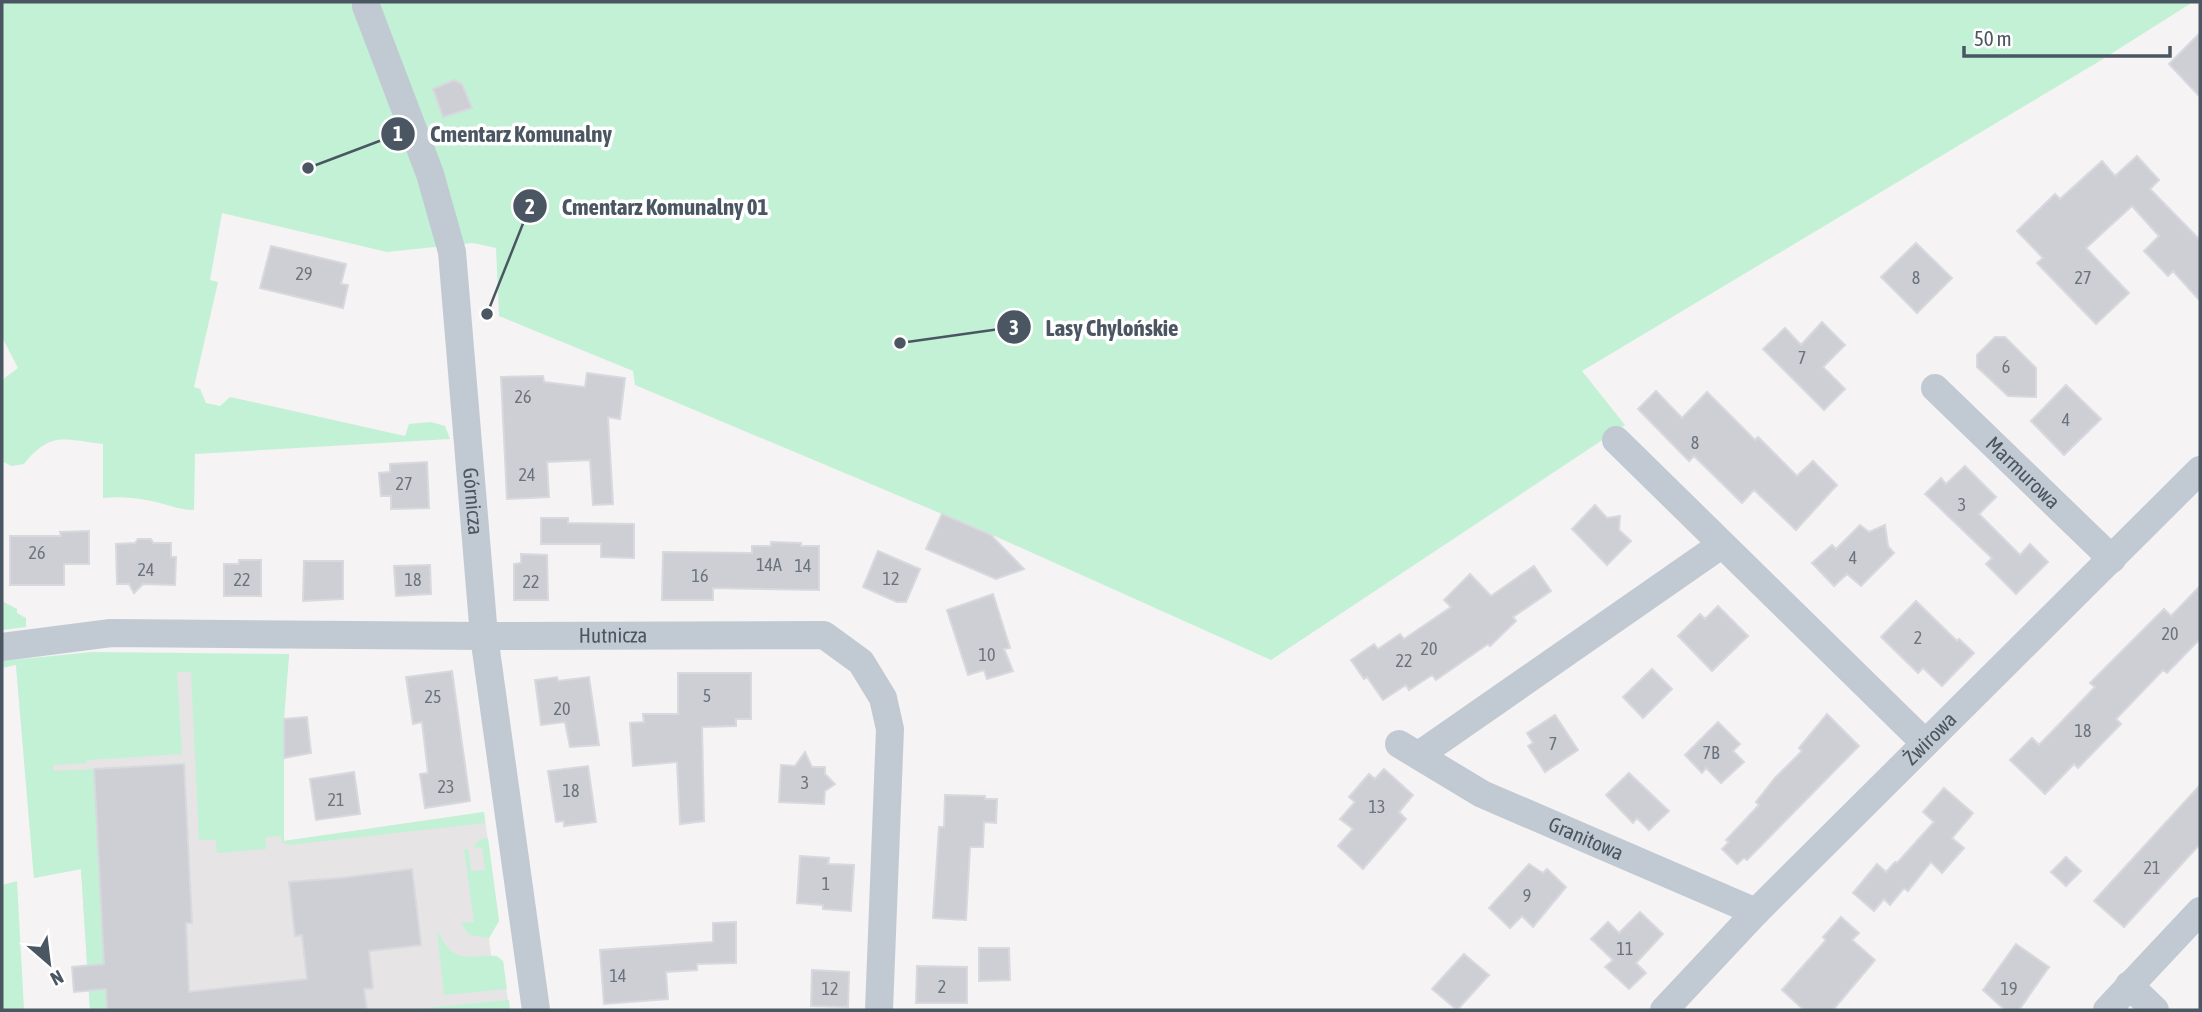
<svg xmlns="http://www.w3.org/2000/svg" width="2202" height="1012" font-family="'Asap Condensed',sans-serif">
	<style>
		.education { fill: #e6e4e5 }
		.green { fill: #c3f1d5 }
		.building { fill: #cdcfd5; stroke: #d7d9de; stroke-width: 2 }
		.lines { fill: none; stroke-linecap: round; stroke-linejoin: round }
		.street { stroke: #c1cad2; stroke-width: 28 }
		.labels { text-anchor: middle; stroke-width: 7; stroke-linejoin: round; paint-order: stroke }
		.number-label { font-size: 18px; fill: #6b747e }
		.street-label { font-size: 21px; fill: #4a5661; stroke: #fff }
		.leader { fill: none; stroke: #4a5661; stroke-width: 2.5 }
		.callout-dot { fill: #4a5661; stroke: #fff; stroke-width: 2.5 }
		.mark-label { font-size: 21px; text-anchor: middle; font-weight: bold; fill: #fff }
		.callout-label { font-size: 23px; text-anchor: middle; font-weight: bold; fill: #4a5661; stroke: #fff; stroke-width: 7; stroke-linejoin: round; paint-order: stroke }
	</style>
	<rect width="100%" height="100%" fill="#f5f3f3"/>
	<path class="education" d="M289,654L284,719V841L484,812L499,921L489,938L491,955L503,961L509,1010H90L81,869L34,878L16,665Z"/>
	<path class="green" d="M2,2H2193L2098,62L1582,371L1625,425L1271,660L997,537L635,385L633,371L499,316L496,248L473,243L387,252L222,213L210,280L218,282L194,387L200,389L206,403L220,406L230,397L405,436L409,424L431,422L445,426L450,439L195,454L194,510C181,510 172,506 160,503C141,498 122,496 103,498V444C65,440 51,430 24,464L11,466L2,461V380L18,368L2,337Z
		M2,601L17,609V613L26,618V627L2,630Z
		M92,652L289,654L284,719V841L484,812L485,823L289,845L283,843L280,836L266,837V849L217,853L216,840H199L191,672H177L182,754L87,760V763L53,765V771L94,769L107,1010H90L81,869L34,878L16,665L2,668V661Z
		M488,838L499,921L489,938L469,935L461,923L474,922L464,850L468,849L471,871L485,870L482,847L474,848V846L479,840Z
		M17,881L24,1010H2V885Z
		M437,930C454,965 465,955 497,956L503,961L507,989L444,995Z
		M509,1000L510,1010H404Z"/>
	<path class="building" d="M2200,33V97L2169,64Z
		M454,80L462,84L472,108L443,117L433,89Z
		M2137,156L2159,180L2150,189L2200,240V301L2173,271L2168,276L2144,251L2159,236L2132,206L2086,248L2129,293L2096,324L2037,263L2043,258L2017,231L2055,194L2060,199L2102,161L2115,176Z
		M1916,243L1952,278L1917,313L1881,277Z
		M271,246L346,264L341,284L348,285L343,308L260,288Z
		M1822,322L1845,345L1823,367L1845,389L1824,410L1763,349L1785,328L1801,345Z
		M1995,337H2005L2036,368V397L2008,396L1977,367V355Z
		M587,373L625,378L620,419L608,417L613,504L593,505L590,460L547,462L549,497L507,499L501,377L543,376L544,382L585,387Z
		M2066,385L2101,419L2064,455L2031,421Z
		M1656,391L1682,418L1707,392L1755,440L1758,437L1797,476L1813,461L1837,485L1796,530L1754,490L1742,503L1694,456L1689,461L1638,409Z
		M427,462L429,508L391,509V496H381L379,473L390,472V464Z
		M1965,466L1996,497L1979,514L2020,555L2030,544L2048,562L2016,594L1986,564L1992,558L1925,494L1941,478L1946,484Z
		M1595,505L1607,518L1620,516L1619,530L1631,541L1607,565L1572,529Z
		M942,514L991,535L1024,569L996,579L926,549Z
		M541,518H568V523L634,524V558L601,557V544H541Z
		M1860,525L1869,532L1885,525L1888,546L1894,553L1861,586L1847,574L1834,586L1812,563L1832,545L1836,549Z
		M89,531V564H64V585H10V536H61L60,532Z
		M138,539H151L153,543H171V557H176L175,585L143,584L134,593L129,584H117L116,544L135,543Z
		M771,542L801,543V546H819V590L713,588V600H662L663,552L752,553V546H771Z
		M878,551L920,569L906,602H897L863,587Z
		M521,554L547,555L548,600H514V564L521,563Z
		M239,560H261V596H224V564H239Z
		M304,561H343V599L303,601Z
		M430,565L431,594L396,596L394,566Z
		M1534,566L1551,591L1513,617L1516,621L1490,646L1488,644L1436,680L1432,675L1409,690L1406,685L1383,700L1367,677L1364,679L1351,660L1374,644L1378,649L1400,634L1404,639L1451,607L1444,600L1470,574L1491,596Z
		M2200,586V639L2167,673L2163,670L2116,719L2121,724L2078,768L2074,764L2045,794L2010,760L2032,738L2039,745L2095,687L2090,683L2164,609L2171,616Z
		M993,594L1010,648L1004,649L1013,671L987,679L984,670L968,675L947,610Z
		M1916,601L1957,641L1959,639L1974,653L1942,686L1923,668L1918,673L1881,637Z
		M1718,606L1748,636L1712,671L1678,636L1700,614L1705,619Z
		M1652,669L1672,689L1643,718L1623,697Z
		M452,671L470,801L425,808L420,774L428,773L422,722L413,724L406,677Z
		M678,673H751V719H736V726L702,727L704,821L680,824L677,762L633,766L630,723L644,722L643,714H678Z
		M557,677L558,681L589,677L599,745L570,747L565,722L541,725L535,680Z
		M1827,714L1859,746L1747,860L1744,858L1737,864L1722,849L1729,842L1726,840L1759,805L1756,802L1775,778L1802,751L1799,748Z
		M1555,715L1578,750L1545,772L1528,746L1533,743L1527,733Z
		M307,717L311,753L284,758V719Z
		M1718,722L1740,744L1733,751L1744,762L1721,783L1706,768L1702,773L1685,755Z
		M805,752L812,767H825V774L835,784L825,791L824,804L779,802L781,765L795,766Z
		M184,764L192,923H186L189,992L307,979L302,935L295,936L289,882L341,878L412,869L421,945L369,951L373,988L364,989L367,1010H107L106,989L74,992L72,967L104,964L94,769Z
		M588,766L596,822L564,826V821L556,822L548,771Z
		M1384,769L1413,795L1399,812L1406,819L1363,869L1338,846L1353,829L1340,819L1355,802L1349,797L1369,774L1375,779Z
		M354,772L360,814L316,820L310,779Z
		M1629,773L1669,811L1649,830L1637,818L1633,823L1606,795Z
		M2200,785V844L2124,927L2094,901Z
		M1944,788L1973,813L1952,838L1964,848L1942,873L1931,862L1908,891L1904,888L1890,905L1884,899L1874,911L1853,893L1877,864L1886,872L1895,862L1897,863L1934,822L1923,812Z
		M945,795L985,796V799H997L996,823L984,822L983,847H970L966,920L933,918L939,827H944Z
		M800,856L829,858L828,864L854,865L851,911L823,909V905L797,903Z
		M2066,857L2081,871L2066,886L2051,872Z
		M1529,864L1543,873L1547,869L1566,887L1533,927L1522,916L1510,928L1489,908Z
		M1640,912L1663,934L1636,963L1646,973L1629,989L1605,967L1613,960L1591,939L1608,922L1619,933Z
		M1841,917L1859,933L1852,940L1875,960L1833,1010H1804L1782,990L1826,940L1823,937Z
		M736,922V963L697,964V970L666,972L668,999L604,1004L600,950L713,942V923Z
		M2016,944L2049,967L2019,1010H2005L1983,990Z
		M979,948H1009L1010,980L979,981Z
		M1464,954L1489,975L1457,1010L1432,989Z
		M917,966L967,967V1003H916Z
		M812,970L849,972L848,1007L811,1006Z"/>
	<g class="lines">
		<g class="street">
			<path id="s1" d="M366,6L430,174L452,252L484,636L536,1010"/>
			<path id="s2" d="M1935,388L2112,559"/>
			<path d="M1616,440L1925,743"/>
			<path id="s3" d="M2,647L111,633L484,636L824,635L861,662L883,698L890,729L879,1010"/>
			<path id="s4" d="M1399,744L1482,794L1756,912"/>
			<path d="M1419,755L1721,545"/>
			<path d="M2129,985L2155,1010"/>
			<path id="s5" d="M1664,1010L1756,912L2200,470"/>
			<path d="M2107,1010L2200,911"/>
		</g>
	</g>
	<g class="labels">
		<g class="number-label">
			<text x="304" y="280">29</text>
			<text x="1916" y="284">8</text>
			<text x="2083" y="284">27</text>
			<text x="1802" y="364">7</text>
			<text x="2006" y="373">6</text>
			<text x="523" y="403">26</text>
			<text x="2066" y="426">4</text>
			<text x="1695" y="449">8</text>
			<text x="527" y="481">24</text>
			<text x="404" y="490">27</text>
			<text x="1962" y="511">3</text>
			<text x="37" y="559">26</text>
			<text x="1853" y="564">4</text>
			<text x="769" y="571">14A</text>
			<text x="803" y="572">14</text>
			<text x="146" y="576">24</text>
			<text x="700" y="582">16</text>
			<text x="891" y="585">12</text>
			<text x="242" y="586">22</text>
			<text x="413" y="586">18</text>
			<text x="531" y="588">22</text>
			<text x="2170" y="640">20</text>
			<text x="1918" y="644">2</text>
			<text x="1429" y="655">20</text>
			<text x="987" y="661">10</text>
			<text x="1404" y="667">22</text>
			<text x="707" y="702">5</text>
			<text x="433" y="703">25</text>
			<text x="562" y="715">20</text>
			<text x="2083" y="737">18</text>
			<text x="1553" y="750">7</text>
			<text x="1711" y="759">7B</text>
			<text x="805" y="789">3</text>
			<text x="446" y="793">23</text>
			<text x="571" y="797">18</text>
			<text x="336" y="806">21</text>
			<text x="1377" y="813">13</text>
			<text x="2152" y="874">21</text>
			<text x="826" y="890">1</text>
			<text x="1527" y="902">9</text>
			<text x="1625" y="955">11</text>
			<text x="618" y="982">14</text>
			<text x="942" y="993">2</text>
			<text x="830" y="995">12</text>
			<text x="2009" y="995">19</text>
		</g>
		<g class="street-label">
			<text dy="7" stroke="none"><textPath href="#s2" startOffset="122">Marmurowa</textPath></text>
			<text dy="7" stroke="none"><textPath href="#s1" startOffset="511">Górnicza</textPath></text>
			<text dy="7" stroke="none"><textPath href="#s3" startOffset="612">Hutnicza</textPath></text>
			<text dy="7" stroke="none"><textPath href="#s5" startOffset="380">Żwirowa</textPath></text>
			<text dy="7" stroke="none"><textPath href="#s4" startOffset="210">Granitowa</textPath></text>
		</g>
	</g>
	<path class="leader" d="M308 168L398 134M487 314L530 206M900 343L1014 327"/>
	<g class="callout-dot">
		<circle cx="308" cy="168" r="7"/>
		<circle cx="487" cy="314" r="7"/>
		<circle cx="900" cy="343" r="7"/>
		<circle cx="398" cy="134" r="18"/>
		<circle cx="530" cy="206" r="18"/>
		<circle cx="1014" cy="327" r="18"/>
	</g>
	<g class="mark-label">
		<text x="398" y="141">1</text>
		<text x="530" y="214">2</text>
		<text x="1014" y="335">3</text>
	</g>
	<g class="callout-label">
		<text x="521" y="142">Cmentarz Komunalny</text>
		<text x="665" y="215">Cmentarz Komunalny 01</text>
		<text x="1112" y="336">Lasy Chylońskie</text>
	</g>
	<rect width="2202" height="1012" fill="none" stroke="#4a5661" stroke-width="7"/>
	<g transform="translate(49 963) rotate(152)" stroke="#ffffff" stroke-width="5" paint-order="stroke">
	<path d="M0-5L12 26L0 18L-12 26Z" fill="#4a5661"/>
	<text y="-10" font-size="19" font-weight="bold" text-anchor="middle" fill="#4a5661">N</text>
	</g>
	<path d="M1964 46v10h206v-10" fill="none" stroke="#4a5661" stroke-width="3.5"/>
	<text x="1974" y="46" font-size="21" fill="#4a5661" stroke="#ffffff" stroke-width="5" paint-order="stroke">50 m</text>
</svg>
